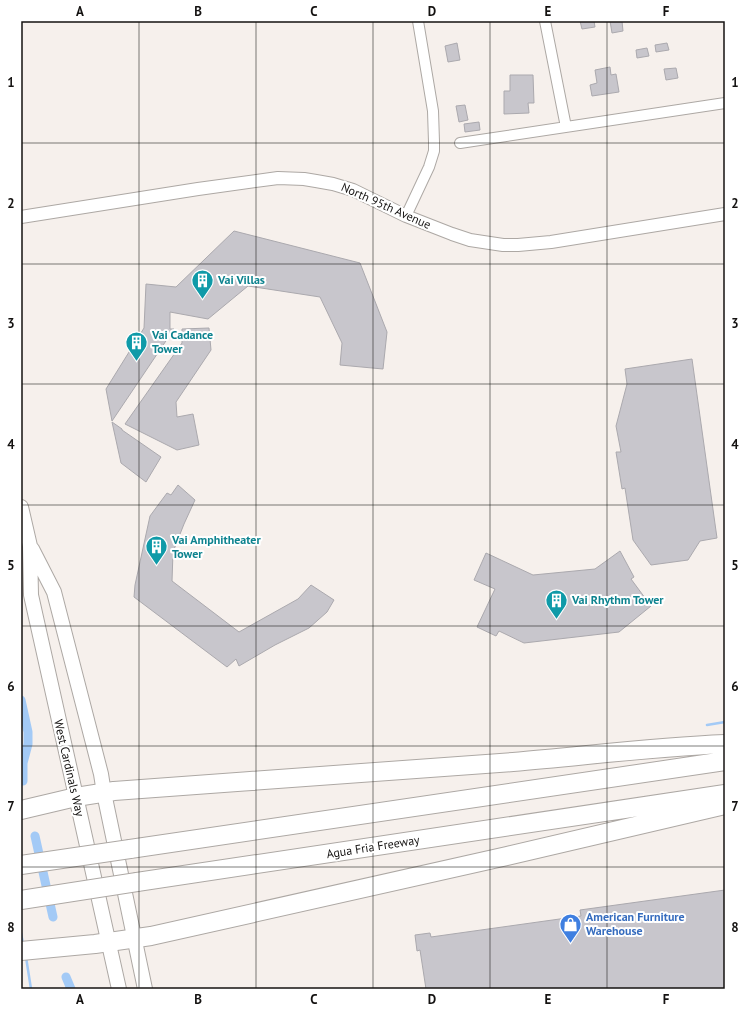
<svg xmlns="http://www.w3.org/2000/svg" width="746" height="1010" font-family="'PT Sans',sans-serif">
	<style>
		.lines { fill: none; stroke-linecap: round; stroke-linejoin: round }
		.stream { stroke: #a3caf6; stroke-width: 2.5 }
		.canal { stroke: #a3caf6; stroke-width: 9 }
		.building { fill: #c8c6cc; stroke: #aba9ae }
		.minor-casing { stroke: #ada8a4; stroke-width: 12 }
		.tertiary-casing { stroke: #ada8a4; stroke-width: 14 }
		.secondary-casing { stroke: #ada8a4; stroke-width: 16 }
		.motorway-casing { stroke: #ada8a4; stroke-width: 20 }
		.minor { stroke: #fff; stroke-width: 10 }
		.tertiary { stroke: #fff; stroke-width: 12 }
		.secondary { stroke: #fff; stroke-width: 14 }
		.motorway { stroke: #fff; stroke-width: 18 }
		.motorway-bridge-casing { stroke: #ada8a4; stroke-width: 20; stroke-linecap: butt }
		.motorway-bridge { stroke: #fff; stroke-width: 18 }
		.grid { fill: none; stroke: #141211; stroke-width: 1; stroke-opacity: 0.55 }
		.labels { text-anchor: middle; stroke-width: 4; stroke-linejoin: round; paint-order: stroke }
		.street-label { font-size: 12px; fill: #141211; stroke: #fff }
		.culture-label { font-size: 12px; font-weight: bold; fill: #0d838f; stroke: #fff; text-anchor: start }
		.shop-label { font-size: 12px; font-weight: bold; fill: #366cbe; stroke: #fff; text-anchor: start }
		.neatline { fill: none; stroke: #141211; stroke-width: 1.5 }
		.grid-label { font-size: 13px; text-anchor: middle; font-weight: bold; fill: #141211 }
	</style>
	<rect width="100%" height="100%" fill="#f6f0ec"/>
	<g class="lines">
		<path class="stream" d="M707,725L725,722
			M21,933L23,944
			M26,957L31,989"/>
		<path class="canal" d="M21,700L28,732V744L23,763V781
			M35,836L53,917
			M66,977L71,989"/>
	</g>
	<path class="building" d="M580,21H594L595,27L582,29Z
		M610,21H622L623,31L612,33Z
		M457,43L460,60L448,62L445,46Z
		M667,43L669,50L656,52L655,45Z
		M647,48L649,56L637,58L636,50Z
		M610,67L611,75L616,74L619,92L592,96L590,85L597,83L595,70Z
		M676,68L678,78L666,80L664,69Z
		M510,75H533L534,103H528L529,113L504,114V91H510Z
		M465,105L468,120L459,122L456,106Z
		M479,122L480,130L465,132L464,124Z
		M234,231L360,263L387,332L383,369L340,365L342,343L320,297L248,286L208,319L170,312V329H174L112,421L106,389L144,328L146,284L176,287Z
		M209,328L211,350L176,402L177,417L193,414L199,445L177,450L125,424L182,343V329Z
		M692,359L717,538L700,541L688,560L651,565L633,540L625,488L622,489L616,452H621L616,426L627,384L625,369Z
		M112,422L122,429V430L161,457L146,482L121,463Z
		M178,485L195,500L184,524L173,552L172,581L239,632L298,599L311,585L334,600L327,612L309,628L275,645L239,666L236,659L227,667L134,597L135,585L150,516L167,493L171,495Z
		M620,551L634,577L631,579L651,606L619,632L524,643L499,631L496,636L477,627L495,589L474,580L486,553L533,575L595,569Z
		M725,890V989H426L420,950L417,951L415,935L430,933L431,937L581,916L580,910Z"/>
	<g class="lines">
		<defs>
			<path id="minor" d="M545,21L566,127
				M460,143L725,103
				M406,216L429,167L434,151V142L433,111L418,21"/>
			<path id="tertiary" d="M21,217L198,189L278,178L304,179L316,181L333,184L353,190L406,216L452,234L470,240L503,245H518L551,242L725,214"/>
			<path id="secondary" d="M21,507L30,546L31,595L119,989
				M32,549L54,592L101,774L104,793L145,989"/>
			<path id="motorway" d="M21,810L76,797L114,791C247,781 381,772 513,762C584,756 654,747 725,744
				M130,849L725,761
				M137,882L725,794
				M21,951L95,944L151,936L507,856L725,805"/>
		</defs>
		<use href="#minor" class="minor-casing"/>
		<use href="#tertiary" class="tertiary-casing"/>
		<use href="#secondary" class="secondary-casing"/>
		<use href="#motorway" class="motorway-casing"/>
		<use href="#minor" class="minor"/>
		<use href="#tertiary" class="tertiary"/>
		<use href="#secondary" class="secondary"/>
		<use href="#motorway" class="motorway"/>
		<defs>
			<path id="motorway-bridge" d="M21,865L130,849
				M21,900L137,882"/>
		</defs>
		<use href="#motorway-bridge" class="motorway-bridge-casing"/>
		<use href="#motorway-bridge" class="motorway-bridge"/>
	</g>
	<path class="grid" d="M139,21V989M256,21V989M373,21V989M490,21V989M607,21V989M21,143H725M21,264H725M21,384H725M21,505H725M21,626H725M21,746H725M21,867H725"/>
	<defs>
		<symbol id="building-pin" viewBox="-11 -11 22 30"><path d="M0 17L-7.5 6A9.5 9.5 0 1 1 7.5 6Z" fill="#0f9aa8" stroke="#fff"/><path d="M-4-6H4V6H1V3H-1V6H-4ZM-2.5-4.3h1.7v1.8h-1.7ZM.8-4.3h1.7v1.8H.8ZM-2.5-1h1.7V.8h-1.7ZM.8-1h1.7V.8H.8Z" fill="#fff"/></symbol>
		<symbol id="shop-pin" viewBox="-11 -11 22 30"><path d="M0 17L-7.5 6A9.5 9.5 0 1 1 7.5 6Z" fill="#3f7fe0" stroke="#fff"/><path d="M-5-2.5h2.3a2.7 3.5 0 0 1 5.4 0H5L5.5 6h-11ZM-1.5-2.5h3a1.5 2.3 0 0 0-3 0Z" fill="#fff"/></symbol>
	</defs>
	<g fill-rule="evenodd">
		<use href="#building-pin" x="190" y="268" width="25" height="34"/>
		<use href="#building-pin" x="124" y="330" width="25" height="34"/>
		<use href="#building-pin" x="144" y="534" width="25" height="34"/>
		<use href="#building-pin" x="544" y="588" width="25" height="34"/>
		<use href="#shop-pin" x="558" y="912" width="25" height="34"/>
	</g>
	<g class="labels">
		<g class="street-label">
			<text transform="translate(386 206) rotate(24)" y="4">North 95th Avenue</text>
			<text transform="translate(69 768) rotate(77)" y="4">West Cardinals Way</text>
			<text transform="translate(373 847) rotate(-9)" y="4">Agua Fria Freeway</text>
		</g>
		<g class="culture-label">
			<text x="218" y="284">Vai Villas</text>
			<text x="152" y="339">Vai Cadance<tspan x="152" dy="14">Tower</tspan></text>
			<text x="172" y="544">Vai Amphitheater<tspan x="172" dy="14">Tower</tspan></text>
			<text x="572" y="604">Vai Rhythm Tower</text>
		</g>
		<g class="shop-label">
			<text x="586" y="921">American Furniture<tspan x="586" dy="14">Warehouse</tspan></text>
		</g>
	</g>
	<rect width="746" height="1010" fill="none" stroke="#ffffff" stroke-width="44"/>
	<rect x="22" y="22" width="702" height="966" class="neatline"/>
	<g class="grid-label">
		<text x="80" y="16">A</text>
		<text x="198" y="16">B</text>
		<text x="314" y="16">C</text>
		<text x="432" y="16">D</text>
		<text x="548" y="16">E</text>
		<text x="666" y="16">F</text>
		<text x="11" y="87">1</text>
		<text x="735" y="87">1</text>
		<text x="11" y="208">2</text>
		<text x="735" y="208">2</text>
		<text x="11" y="328">3</text>
		<text x="735" y="328">3</text>
		<text x="11" y="449">4</text>
		<text x="735" y="449">4</text>
		<text x="11" y="570">5</text>
		<text x="735" y="570">5</text>
		<text x="11" y="691">6</text>
		<text x="735" y="691">6</text>
		<text x="11" y="811">7</text>
		<text x="735" y="811">7</text>
		<text x="11" y="932">8</text>
		<text x="735" y="932">8</text>
		<text x="80" y="1004">A</text>
		<text x="198" y="1004">B</text>
		<text x="314" y="1004">C</text>
		<text x="432" y="1004">D</text>
		<text x="548" y="1004">E</text>
		<text x="666" y="1004">F</text>
	</g>
</svg>
